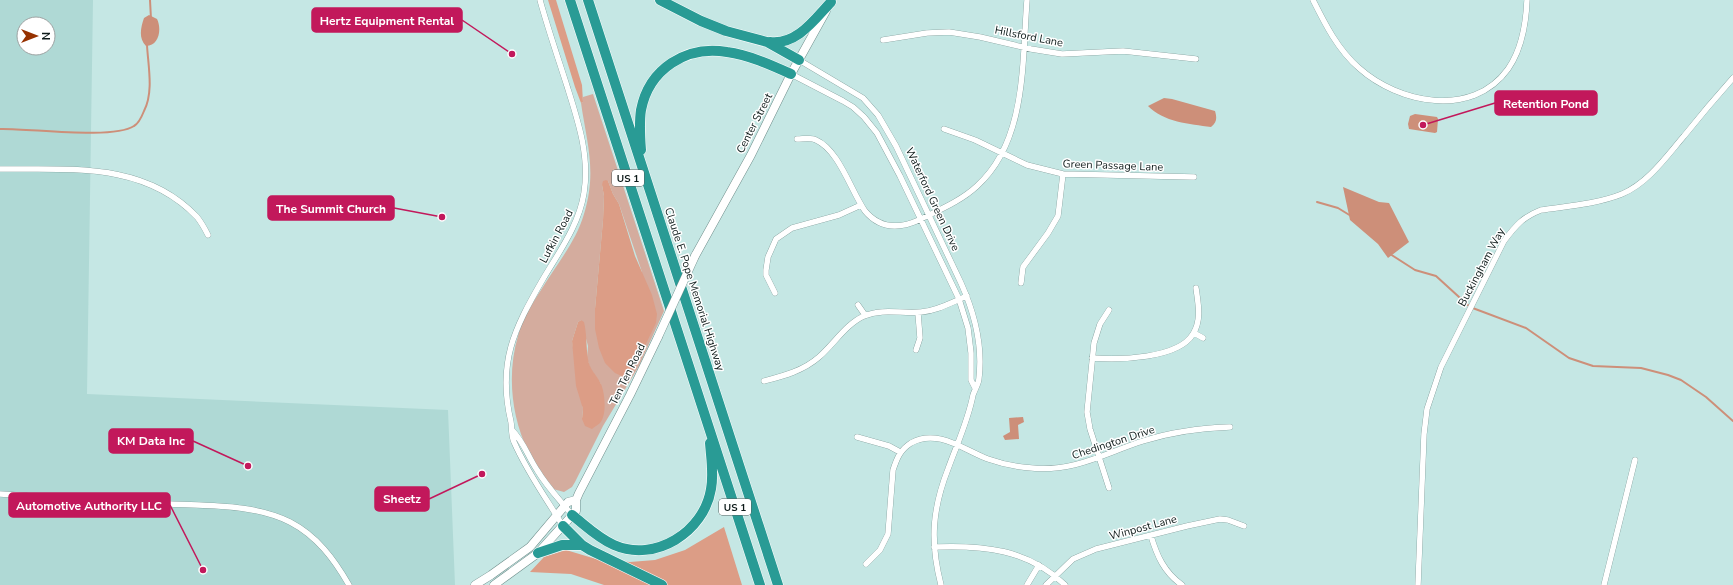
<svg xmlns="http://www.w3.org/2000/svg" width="1733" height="585" font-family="'Nunito Sans',sans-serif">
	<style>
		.built { fill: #afd9d5; fill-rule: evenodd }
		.green { fill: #d4ac9e; fill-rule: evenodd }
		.forest { fill: #dc9d86 }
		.water { fill: #cd8f79 }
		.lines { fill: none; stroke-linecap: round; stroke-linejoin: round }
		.stream { stroke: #cd8f79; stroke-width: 2 }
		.minor-casing { stroke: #6f8e8b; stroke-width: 6 }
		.secondary-casing { stroke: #6f8e8b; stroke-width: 9 }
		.motorway-casing { stroke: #fff; stroke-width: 11 }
		.minor { stroke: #fff; stroke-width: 5.5 }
		.secondary { stroke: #fff; stroke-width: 8 }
		.motorway { stroke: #299b95; stroke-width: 10 }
		.secondary-bridge-casing { stroke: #6f8e8b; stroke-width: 9; stroke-linecap: butt }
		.secondary-bridge { stroke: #fff; stroke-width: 8 }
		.labels { text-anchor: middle; stroke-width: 3; stroke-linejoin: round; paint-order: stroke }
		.shield { fill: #fff; stroke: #565f5e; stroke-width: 1 }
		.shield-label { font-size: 10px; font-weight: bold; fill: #0d1a19 }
		.street-label { font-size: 11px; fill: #0d1a19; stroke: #fff }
		.leader { fill: none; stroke: #c2185b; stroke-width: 1.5 }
		.callout-dot { fill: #c2185b; stroke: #fff; stroke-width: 1.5 }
		.callout { fill: #c2185b; stroke: #c2185b; stroke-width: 1.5 }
		.callout-label { font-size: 12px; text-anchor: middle; font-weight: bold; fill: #fff }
	</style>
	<rect width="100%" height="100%" fill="#c5e7e4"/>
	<path class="built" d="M0,0H93L87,394L448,410L455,585H0ZM24,24H48V48H24Z"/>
	<path class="green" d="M593,94L664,311L639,366L603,426L575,482L572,487L564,492L553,489L549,485C542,474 534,463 528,451C511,416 507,373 518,336C522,319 532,304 541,290C556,265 576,242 584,214C597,172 587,144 581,103L583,102V97ZM608,181L613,194L619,204L642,272L595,309L603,220L604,196L602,185ZM581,320L588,346L587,358L590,368L601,384L582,419L583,409L572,341L578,322Z"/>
	<path class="forest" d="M548,0H556L582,85L583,102L581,103L575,87Z
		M606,180L608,181L613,194L619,204L635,256L652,295L657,314L656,323L630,377L626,378L615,373L605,363L599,348L595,329V309L603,220L604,196L602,185L603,181Z
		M581,320L584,322C587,334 586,347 588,359C589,369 597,375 601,384C605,393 607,415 600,423C598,425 594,427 592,429L585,426L582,419L583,409L576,386L572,341L578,322Z
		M724,527L742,585H604L571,574L530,572L544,557L566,550L596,559L630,562L655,560L685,550Z"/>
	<path class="water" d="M149,15L157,19C162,29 159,46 146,46C138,38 141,27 144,18Z
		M1164,98L1172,99L1215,111C1217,118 1217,122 1211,127C1190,124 1163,122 1148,106Z
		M1415,114L1437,117L1438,119L1437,132L1435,133L1409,129L1408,124L1410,116Z
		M1343,187L1379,202L1389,203L1409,242L1388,258L1378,244L1350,220Z
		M1023,417L1024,422L1018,425L1019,439L1005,440L1003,436L1010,432L1009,418Z"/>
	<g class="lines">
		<path class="stream" d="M150,0L151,19
			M0,129C29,128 112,140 134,126C138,124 142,116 144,111C154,92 148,65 147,45
			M1317,202L1338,208L1351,216
			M1390,254L1415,270L1436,276L1470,307L1526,328L1569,358L1593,366L1641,368L1668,375L1681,380L1706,397L1733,421"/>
		<defs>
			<path id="minor" d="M540,0C548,29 558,58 567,86C578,121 590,156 584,193C579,225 559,252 543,279C514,329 497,363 511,422C512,428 511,436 514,442C527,472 546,498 563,526
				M1313,0C1325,24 1338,50 1359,68C1398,103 1472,119 1508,69C1522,49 1526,24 1527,0
				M883,40L927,33L949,32L980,37L1031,49L1062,54L1123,51L1196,59
				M799,60L863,98L878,115L896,146L961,283C974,312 983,345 979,378C979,383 975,389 973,395C968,421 957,444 948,469C932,510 930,542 941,585
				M791,74L843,101L853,107L864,117L877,133L900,176L959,299L968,328L971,353V380L975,388
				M944,129L975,140L1027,165L1063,174L1194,177
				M797,139C803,139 811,137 816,140C839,150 851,191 865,211C880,229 899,229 919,220C939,210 961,201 977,186C1027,141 1022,61 1027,0
				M0,169C69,170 144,161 197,217C201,222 205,229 208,235
				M1021,283L1023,267L1048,233L1058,216L1063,174
				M775,293L766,275V270L768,257L776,239L792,228L839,215L861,205
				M858,305L865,315
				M1194,333L1203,338
				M916,350L920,338L918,313
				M1092,358C1118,360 1178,359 1193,334C1202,320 1198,303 1196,288
				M764,381C783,376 803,371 819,357C834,344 846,324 864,316C883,308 902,314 921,312C937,311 952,302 967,296
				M512,430C524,442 528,457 537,470C547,487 560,500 572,515
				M857,437L889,446L900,452
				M1109,488L1090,429L1087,412L1094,343L1100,324L1109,310
				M0,494C57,498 113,501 170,504C209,506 254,504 290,522C317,536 334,559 349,585
				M1151,536C1157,556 1164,572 1182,585
				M934,547C983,545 1028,549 1065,585
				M866,564L880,550L888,534L893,470C897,458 900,450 911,443C937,428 964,450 988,459C1002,464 1017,467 1032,468C1075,472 1105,453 1143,441C1171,432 1201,428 1230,427
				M1027,585L1039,565
				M1046,585L1073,559L1096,549L1187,526L1220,519L1228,520L1244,526
				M1418,585L1424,434L1427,409L1441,367L1504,241C1516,225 1523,217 1541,210C1568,206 1597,204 1622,194C1648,183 1666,157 1684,136C1700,116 1716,97 1733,78
				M1604,585L1635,460"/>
			<path id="secondary" d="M695,256L751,155L791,74L826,11
				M475,585L491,575L530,547L568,502L576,500
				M494,585L538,553L576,511V500L579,493L630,395L658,337"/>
			<path id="motorway" d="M570,0L760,585
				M588,0L778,585
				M660,0L701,21L726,31L767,42L799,60
				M770,42C797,45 814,20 831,2
				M641,150C640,137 639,123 641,110C649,69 686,45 727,52C749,55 771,65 791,74
				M572,515C586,526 598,538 614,545C655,563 704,532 711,489C714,474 711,458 710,443
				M563,526L582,545L590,550L662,585
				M538,553L562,545H582"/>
		</defs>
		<use href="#minor" class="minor-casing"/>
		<use href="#secondary" class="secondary-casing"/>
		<use href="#motorway" class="motorway-casing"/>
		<use href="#minor" class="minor"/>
		<use href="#secondary" class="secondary"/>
		<use href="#motorway" class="motorway"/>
		<defs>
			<path id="secondary-bridge" d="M658,337L695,256"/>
		</defs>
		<use href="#secondary-bridge" class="secondary-bridge-casing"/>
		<use href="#secondary-bridge" class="secondary-bridge"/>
	</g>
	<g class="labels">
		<g class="shield">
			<rect x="612" y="170" width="32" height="16" rx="3"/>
			<rect x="719" y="499" width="32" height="16" rx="3"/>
		</g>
		<g class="shield-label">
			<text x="628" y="182">US 1</text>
			<text x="735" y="511">US 1</text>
		</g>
		<g class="street-label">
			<text transform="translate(1029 36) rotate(11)" y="4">Hillsford Lane</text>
			<text transform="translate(754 123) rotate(-63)" y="4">Center Street</text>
			<text transform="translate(1113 165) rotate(2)" y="4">Green Passage Lane</text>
			<text transform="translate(933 199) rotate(65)" y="4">Waterford Green Drive</text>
			<text transform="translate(556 236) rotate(-62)" y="4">Lufkin Road</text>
			<text transform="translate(1481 267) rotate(-62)" y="4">Buckingham Way</text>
			<text transform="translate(695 289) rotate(72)" y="4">Claude E. Pope Memorial Highway</text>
			<text transform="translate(627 374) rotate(-64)" y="4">Ten Ten Road</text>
			<text transform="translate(1113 442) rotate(-18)" y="4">Chedington Drive</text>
			<text transform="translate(1143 527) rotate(-15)" y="4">Winpost Lane</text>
		</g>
	</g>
	<path class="leader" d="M512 54L462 20M1423 125L1495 103M442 217L394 208M248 466L193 441M482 474L429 499M203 570L170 505"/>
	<g class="callout-dot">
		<circle cx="512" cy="54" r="4"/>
		<circle cx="1423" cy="125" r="4"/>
		<circle cx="442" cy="217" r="4"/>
		<circle cx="248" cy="466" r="4"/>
		<circle cx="482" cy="474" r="4"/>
		<circle cx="203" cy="570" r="4"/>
	</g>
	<g class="callout">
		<rect x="312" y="8" width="150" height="24" rx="4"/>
		<rect x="1495" y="91" width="102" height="24" rx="4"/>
		<rect x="268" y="196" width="126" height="24" rx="4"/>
		<rect x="109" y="429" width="84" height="24" rx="4"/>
		<rect x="375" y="487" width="54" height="24" rx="4"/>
		<rect x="9" y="493" width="161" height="24" rx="4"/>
	</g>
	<g class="callout-label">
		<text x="387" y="25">Hertz Equipment Rental</text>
		<text x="1546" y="108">Retention Pond</text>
		<text x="331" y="213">The Summit Church</text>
		<text x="151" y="445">KM Data Inc</text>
		<text x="402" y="503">Sheetz</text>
		<text x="89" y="510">Automotive Authority LLC</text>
	</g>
	<g transform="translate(36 36) rotate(90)"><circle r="19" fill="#ffffff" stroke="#9ea3a3"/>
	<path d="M0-3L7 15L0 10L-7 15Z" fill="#963100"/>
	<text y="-6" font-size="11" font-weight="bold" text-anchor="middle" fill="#0d1a19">N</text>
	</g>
</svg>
